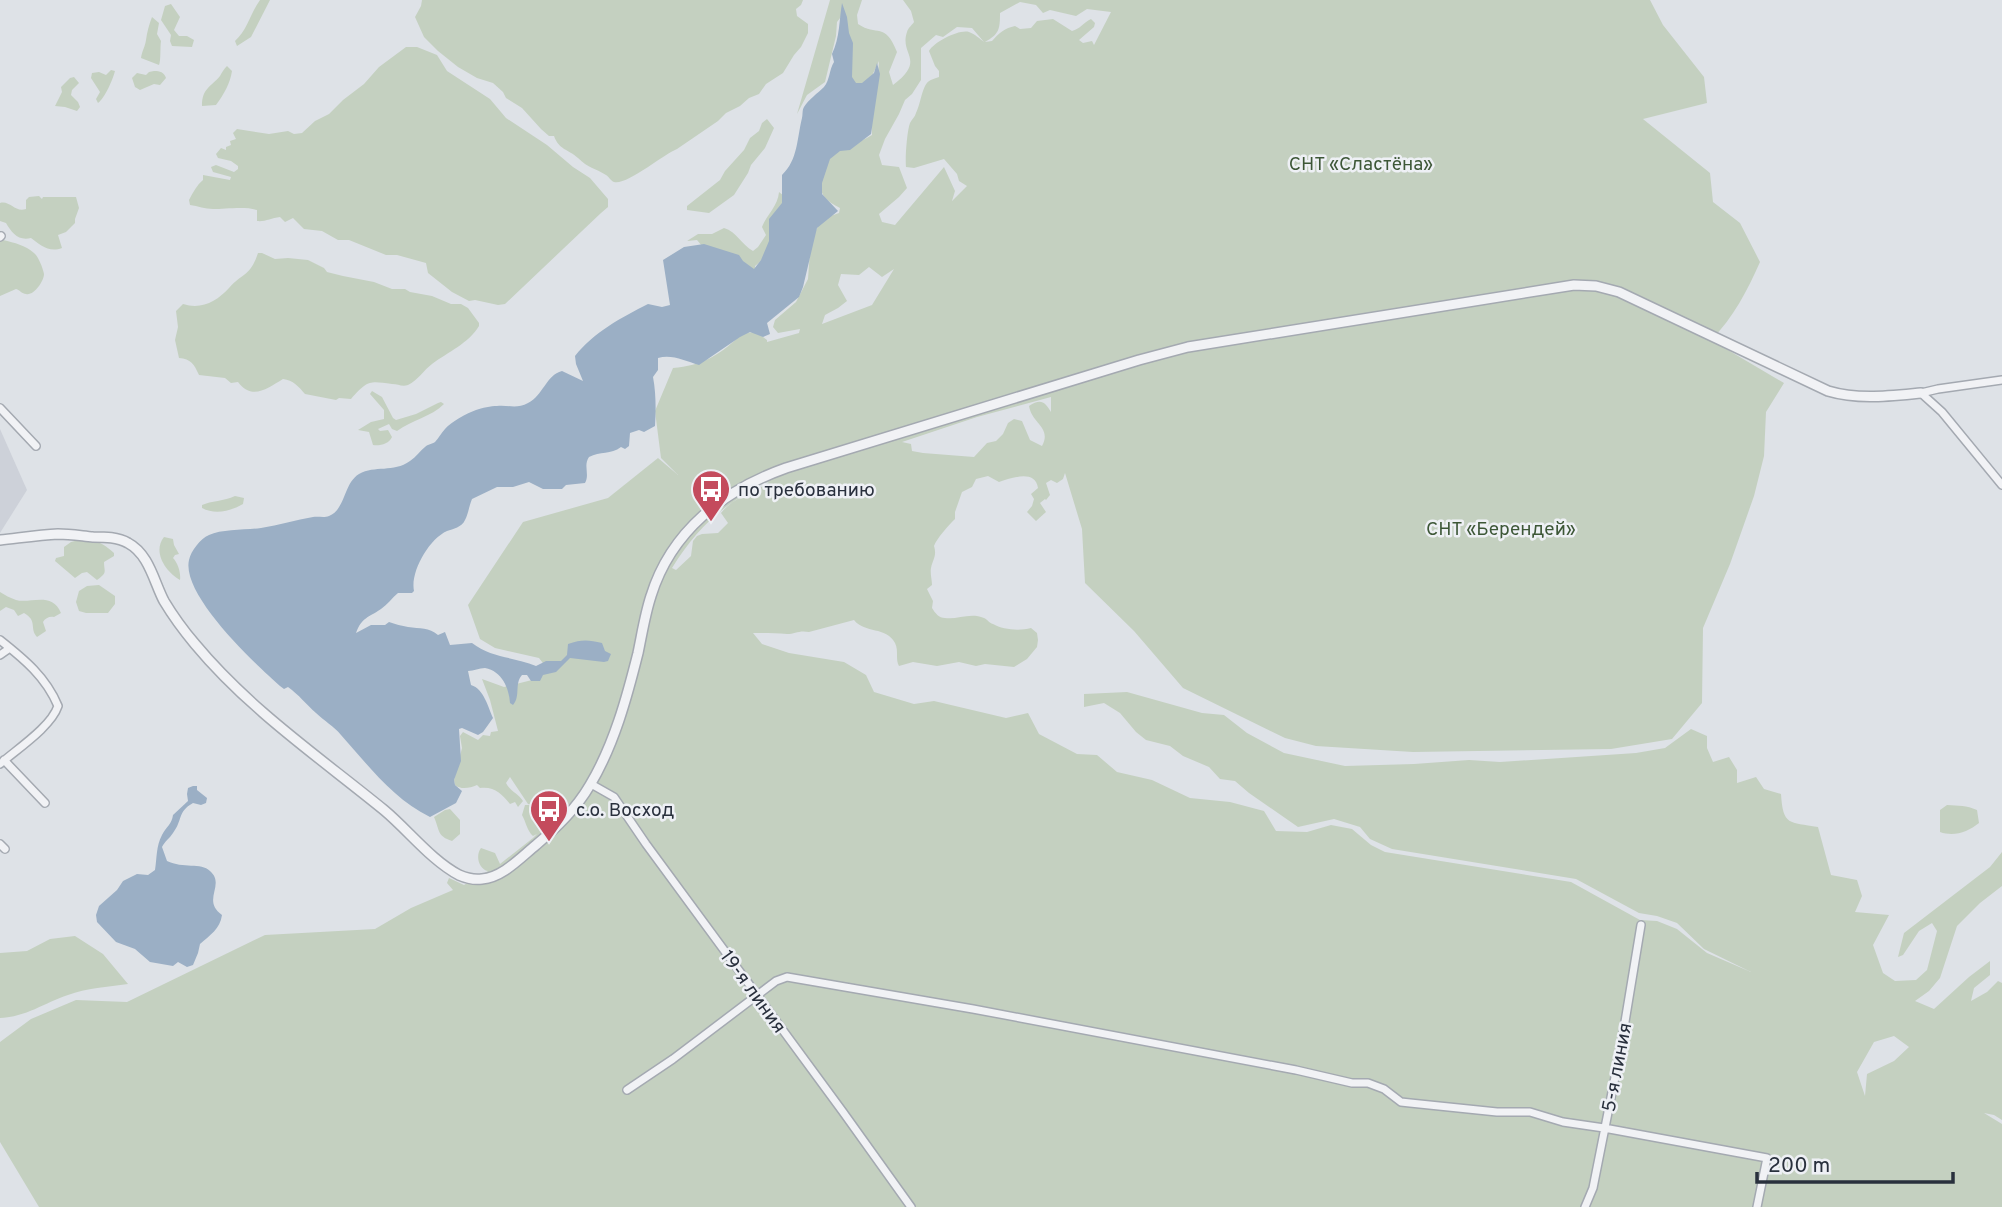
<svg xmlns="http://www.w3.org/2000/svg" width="2002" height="1207" font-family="Overpass,sans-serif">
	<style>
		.built { fill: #cdd1d9 }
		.green { fill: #c4d0c0; fill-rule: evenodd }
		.water { fill: #9bafc5 }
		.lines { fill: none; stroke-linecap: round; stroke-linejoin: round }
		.minor-casing { stroke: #a4a9b1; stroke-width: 10 }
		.tertiary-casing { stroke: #a4a9b1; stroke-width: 12 }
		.minor { stroke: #f1f2f5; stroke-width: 7 }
		.tertiary { stroke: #f1f2f5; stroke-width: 9 }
		.labels { text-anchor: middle; stroke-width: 5; stroke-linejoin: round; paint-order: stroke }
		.park-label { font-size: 19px; fill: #3d5737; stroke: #eef0f5 }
		.poi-label { font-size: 19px; fill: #29303d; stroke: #eef0f5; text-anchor: start }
		.street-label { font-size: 19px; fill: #29303d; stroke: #eef0f5 }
	</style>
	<rect width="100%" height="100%" fill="#dee2e7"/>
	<path class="built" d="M0,429L27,490L0,533Z"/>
	<path class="green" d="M260,0H270L251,37L237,46L235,41C248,29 250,14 260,0Z
		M422,0H803L801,5L796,9L797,16L808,24V33L801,47L794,55L783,73L766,84L759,94L749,98L740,106L726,113L718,121L677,149C664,154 626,186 614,182C611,181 609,177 606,175C595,168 588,168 578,158C568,149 559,150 554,136H549L541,129L522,108L506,98L503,92L493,83L477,78L458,67L438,51L424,37L415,17L421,6Z
		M830,0H862L857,15L858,24C877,37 885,21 897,52L889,72L893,85C927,59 899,55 907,32C908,28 912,25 914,22L911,11L903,0H1650L1663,25L1704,77L1707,103L1643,119L1710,173L1713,202L1740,223L1760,262C1747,291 1734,317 1711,340L1784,383L1766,412L1764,456L1754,496L1730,564L1703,628L1702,703L1672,739L1611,749L1413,752L1316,746L1285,738L1183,688L1134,631L1085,583L1082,529L1065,473L1063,479L1057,483L1051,480L1046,483L1050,495L1046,500L1045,499L1040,503L1046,512L1036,521L1027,512L1032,506L1034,499L1031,494L1038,488C1035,469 1012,478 999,482L988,476L976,479L972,487L962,492L955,512V519C948,526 937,538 934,546C937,556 933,559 931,568C930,573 932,580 932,585L927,589L933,601L932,608C935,613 939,618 945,618C957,620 970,612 984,618C987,619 989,623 993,624C1003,630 1020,631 1031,628L1037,633L1038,640L1037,647L1027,659L1014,667L985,664L976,666L959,662L937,666L913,662L899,666C895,659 899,651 895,643C886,626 865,634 854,620L809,632C799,630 795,634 787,634C775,633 763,633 753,633L762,644L789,653L844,662L866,675L874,692L914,704L934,701L1006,718L1028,713L1039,734L1077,754L1097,755L1117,772L1152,780L1190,798L1230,802L1264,811L1276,831L1307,832L1331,825L1352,829L1371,845L1385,852L1571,882L1640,920L1657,921L1677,929L1707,953L1751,972L1704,949L1677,923L1657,916L1639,913L1576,879L1392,849L1370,839L1360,827L1334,819L1298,827L1249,793L1235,781L1220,779L1209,767L1183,756L1170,746L1146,740L1136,732L1120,713L1104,703L1084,707V694L1127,692L1202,713L1224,715L1247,733L1284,753L1345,766L1414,764L1469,760L1500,762L1636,753L1665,748L1691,729L1707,736V748L1713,762L1729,757L1737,770V783L1756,777L1764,789L1781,794C1783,826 1789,822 1818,827L1831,875L1857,880L1862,896L1855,912L1889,915L1873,945L1883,973L1895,981L1916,980L1927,970L1937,931L1932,923L1919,931L1903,955L1898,957L1904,933L1990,867L2002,852V886L1980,903L1957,926L1940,978L1929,991L1915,1001L1934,1009L1969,977L1990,961V975L1974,988L1971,1001L1987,992L1998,981L2002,983V1120L1994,1115L1984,1113L2002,1124V1207H39L0,1142V1042L31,1019L76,1000L127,1002L265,935L375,929L411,908L453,890L447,883L449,878L464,885L488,871C479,869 475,856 481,848L495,853L500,864L533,838L537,834L533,836C527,831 526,822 522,815L525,805H529L549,812L552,817L550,820L557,814L528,804L510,777L506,783C510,791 519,794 523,801L518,807L515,802L510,804C502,794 494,786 480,788L477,785C470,788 461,790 455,785L454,780L462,748L460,736L463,732L478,740L483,735L490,736L491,732L498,731L490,700L482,679L504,687L532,680L549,671L539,658L495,648L480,639L468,605L523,522L608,498L658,458L678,475L661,458L655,411L673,368C701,366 723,354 742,333L756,332L767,340V342L799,333L800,329L778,333L773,327L775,320L796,302L808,279L810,251L815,232L822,219L839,213L840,208C812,194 821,184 828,158C841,148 857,144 872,135L871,110L878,75L879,61L869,82L862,87L852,83L844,13L837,22L836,36L825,82L807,95L797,114ZM1020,2L1036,5L1043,13L1050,10L1076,16L1087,9L1111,12L1094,45L1092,41L1083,43L1079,40L1094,27L1095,23L1091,19C1083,23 1080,29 1072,31L1053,19L1037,21L1031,28L1020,29L1015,26C1005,28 999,33 992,41L985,42C999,34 1000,30 1000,13ZM957,27L972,28L984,42C980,39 975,34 969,32C959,29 934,42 929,51L935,66L939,71V77C933,79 928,80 925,86C921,94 920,105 916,113C915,117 912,119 910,123C907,131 905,158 906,167L914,168L944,159L957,174L959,181L967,186L952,201L955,191L944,167L895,225L882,222L879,214L899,197L907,188L899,167L882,165L879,155L885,139L899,114L905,100L912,94L921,80V48L936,35L943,37ZM869,267L882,277L894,269L872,305L822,324L825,315L838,308L847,301L838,285L841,274L859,275ZM1051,397V412C1045,402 1041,398 1029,406C1032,424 1052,427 1042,446L1030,440L1022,421L1014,419L1008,423L1003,434L996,441L987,443L974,457L923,453L912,451L911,444L902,442L977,417ZM769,482C755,493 733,497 721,513L728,523L718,533L702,534L697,536L693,541L691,556L676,570L672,568C692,536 709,518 740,497C750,490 757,484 769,482ZM1894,1036L1909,1047L1894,1061L1867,1074L1865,1096L1857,1072L1874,1042Z
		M171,4L180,17L174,30L179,36H187L194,40L192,47L172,46L170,41L171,35L161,20L165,6Z
		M152,17L159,23L157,34L161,41C160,47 161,61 159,65L141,58C142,51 145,47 146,40C147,32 149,25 152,17Z
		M406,47H417L437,55L447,71L490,99L506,118L547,145L573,167L590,178L608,199V207L601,213L505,304L498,305L475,300L469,301L452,292L428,273L426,263L397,255H386L349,240H338L322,231L304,229L293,218L285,222L280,217C271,218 265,222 257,221V210C246,206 225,209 213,209C205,209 198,206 190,205L189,200C193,192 197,185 203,180V175L230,180L231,177L213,172L211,167L216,165L234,172L238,169V166L231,161L218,158L216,154L221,148L226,150V147L231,145L230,141L236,139L233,133L237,129L269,134L288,131L294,134L302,133L315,121L329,114L343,100L364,84L379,67Z
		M227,66L232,71C230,84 224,94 216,105L202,106C202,88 211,87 220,76C222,72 224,69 227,66Z
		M111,70L115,71C113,79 105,98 98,103L96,99L100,92L91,78L92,73L99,72L106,75Z
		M154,71C160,71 164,72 166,78L160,85L154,84L140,90L135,87L132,78L137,73L146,75L149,72Z
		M74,77L79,83L72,90L71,95L78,102L80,107L77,111L65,107L55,106L62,92L61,87L70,78Z
		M767,119L774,128L765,148L751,165L748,173L734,195L709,213L687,210V206L720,180L725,171L744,150L750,138L759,131L762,123Z
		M779,192L784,196C778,218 774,252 755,266V272L707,252L697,240L687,241L698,234H712L724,228C737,232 741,244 753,251L758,247L766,235L762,227C767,214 778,206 779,192Z
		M39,196L42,199L43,197H76L79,208L75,219V223L66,232L58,235L62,248C49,253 40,245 31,238C18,241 12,233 6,223L0,221V203C10,200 15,213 26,209V200L29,197Z
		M3,240C15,243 25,245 34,253C38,256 43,268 44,274C44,281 34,296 26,294C22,294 20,290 16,289L0,296V241Z
		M258,253H262L275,259L288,258L308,260L324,268L327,272L343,276L374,282L392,289H405L410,292L432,296L451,304H461L468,308L479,323V326C469,343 448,352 432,364C424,370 418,380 408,385C402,387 398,384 392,384C369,381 368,380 351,399L339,398L336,400L305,394C299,387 293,380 283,379C268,388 252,401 238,382L231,383L225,378L199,375C194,364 191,359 179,358L175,340L178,327L176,311L183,304C202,310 217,301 229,288C243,272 250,277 258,253Z
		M372,391L382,397L393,418L396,420L416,414L438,403L441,402L444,404C431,417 412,420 397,431L392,429L389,424L378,429L380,431L388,430L392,437C389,444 380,446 373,445L369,432L358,430L371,422L384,419V410L370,394Z
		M235,496L244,498L243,504C231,511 215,515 202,508V505C211,501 224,501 235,496Z
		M164,537L173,539L174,545L179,554L175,555L173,558C178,563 181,573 180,580C166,572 152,552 164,537Z
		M82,539L87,542C98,539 106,546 114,553V556L104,562C104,572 108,572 97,580L87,572L82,573L75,578L55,561L56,558L64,556V547L71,542Z
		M99,585L115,596V604L108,613H86L79,611L76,602L79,591L87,586Z
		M0,592C5,595 10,598 16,600C30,604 52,591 61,613L54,617C50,616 45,618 43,622L46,631L37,637C29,628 38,621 24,613L18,616L14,610L6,607L0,611Z
		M1947,805C1959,806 1966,805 1977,810L1979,823C1968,832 1954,837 1940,832V810Z
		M450,809L460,820V834L452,841C437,836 440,831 434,817L445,810Z
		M75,936L103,954L128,984C108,987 86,988 68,995C44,1003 26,1017 0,1018V953L27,951L50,939Z"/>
	<path class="water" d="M842,3L847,17L849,33L853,43L852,77L856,83H862L874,73L877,63L880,74L871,134L850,150L840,151L830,159L822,183V194L838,211L817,228L803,287L799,297L767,323L770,334L763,337L750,332L740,337L699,365C685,361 672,354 658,358V370L653,377C656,393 656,409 655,426L644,432L639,430L630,433L629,446L625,449L621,447C611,455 600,451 589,457C583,466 590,474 585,483L566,485L562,489H543L529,482L513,487H497L472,499C469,506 468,515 465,520C462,527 453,529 447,531C429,539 410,572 414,591L412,593H398C392,598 387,605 381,609C368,618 362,617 356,633L371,625H385L389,622C395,624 402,626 408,627C420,629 429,627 438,635L445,632L450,645L472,643C491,658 515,657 536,666L546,661H561L567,655L568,644C582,639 589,640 602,643L605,651L611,654L608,661L604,662L570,658L556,672L543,675L540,681H531L527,675H522C514,684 521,696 513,705L510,703C509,688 502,671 485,668C479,668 474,671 468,671L471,685C484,689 488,707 493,718L483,732L478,735L462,728L459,729L461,761L454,780L455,785L462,791L456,803L430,817C393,799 368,765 341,735C334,726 324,721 316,713C306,704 299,695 288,687L284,689L280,686C255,664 181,595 189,560C191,551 200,539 209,535C222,529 246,530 261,528C279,525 296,520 313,517C318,516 324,518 329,516C346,509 343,484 359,474C375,465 393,473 410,461C416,457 420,451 425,447C428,444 432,444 435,442C439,438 441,433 445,429C451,422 467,413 476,410C482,408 491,406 497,406C509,405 517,409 528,403C543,396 546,375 562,371L583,381L576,364L575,356C593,333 622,317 648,304L662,307L670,305L663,260L684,247L704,244L739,255L743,261L754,269L761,260L769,241V219L782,203V175C798,160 797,138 802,118C803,114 802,110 804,107C808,100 818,93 824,87C830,80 829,70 834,62L832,54C840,37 839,21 842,3Z
		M193,786H197V790L207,798L206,803L201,805L193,803C177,812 183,820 173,833C169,839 165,841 162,847L167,861C183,869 201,862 210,871C226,885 201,900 222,915C220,929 210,935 200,944L198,953L193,965L187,967L178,962L173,966L150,962L135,949L116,942L97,922L96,915L99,906L117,890L123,881L137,874L148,875L155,870C157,858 156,846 162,835C166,827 172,824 173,815L188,801L187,794L188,788Z"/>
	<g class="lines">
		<defs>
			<path id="minor" d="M0,237L1,236
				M1921,393L1942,412L2002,485
				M1921,393L1938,389L2002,380
				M0,408L36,446
				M0,640C24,659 46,677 58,706C51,727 17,749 0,764
				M0,655L10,648
				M4,760L45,803
				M591,784L614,797L646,844L843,1112L911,1207
				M0,844L5,849
				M627,1090L673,1059L776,981L787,977L973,1009L1296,1070L1352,1083H1368L1384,1089L1401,1102L1410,1103L1497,1112H1530L1563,1122L1604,1128L1767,1158L1757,1207
				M1585,1207L1593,1188L1620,1052L1641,925"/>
			<path id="tertiary" d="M0,540C19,538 39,535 58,534C70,534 82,536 93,537C105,537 118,537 128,543C149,554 154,582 164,601C173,616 184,631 195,644C249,709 319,757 384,810C408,830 432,861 459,875C466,878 475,880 482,879C503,877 520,858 536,845C557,827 576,809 590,785C614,745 627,697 638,653C642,634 645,614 651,596C671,531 724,490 786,468L1139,360L1188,347L1574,285L1596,286L1619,292L1828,391C1858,400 1889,396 1921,393"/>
		</defs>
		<use href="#minor" class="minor-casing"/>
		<use href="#tertiary" class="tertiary-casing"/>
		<use href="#minor" class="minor"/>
		<use href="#tertiary" class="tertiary"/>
	</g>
	<defs>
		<symbol id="bus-pin" viewBox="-11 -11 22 30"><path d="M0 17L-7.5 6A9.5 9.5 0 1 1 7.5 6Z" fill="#c44b5d" stroke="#eef0f5"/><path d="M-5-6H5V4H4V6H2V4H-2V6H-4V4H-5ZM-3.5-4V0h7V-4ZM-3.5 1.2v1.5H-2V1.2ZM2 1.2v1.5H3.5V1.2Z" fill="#fff"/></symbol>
	</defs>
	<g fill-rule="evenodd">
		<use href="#bus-pin" x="689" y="467" width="44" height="60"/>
		<use href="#bus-pin" x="527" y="787" width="44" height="60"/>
	</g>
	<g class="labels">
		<g class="park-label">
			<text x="1361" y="170">СНТ «Сластёна»</text>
			<text x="1501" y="535">СНТ «Берендей»</text>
		</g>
		<g class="poi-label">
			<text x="738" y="496">по требованию</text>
			<text x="576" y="816">с.о. Восход</text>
		</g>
		<g class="street-label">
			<text transform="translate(754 991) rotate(54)" y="7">19-я линия</text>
			<text transform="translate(1616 1067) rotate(-79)" y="7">5-я линия</text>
		</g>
	</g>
	<path d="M1757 1172v10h196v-10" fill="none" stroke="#29303d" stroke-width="3.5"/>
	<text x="1768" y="1172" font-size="21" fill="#29303d" stroke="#eef0f5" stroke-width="5" paint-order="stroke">200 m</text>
</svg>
